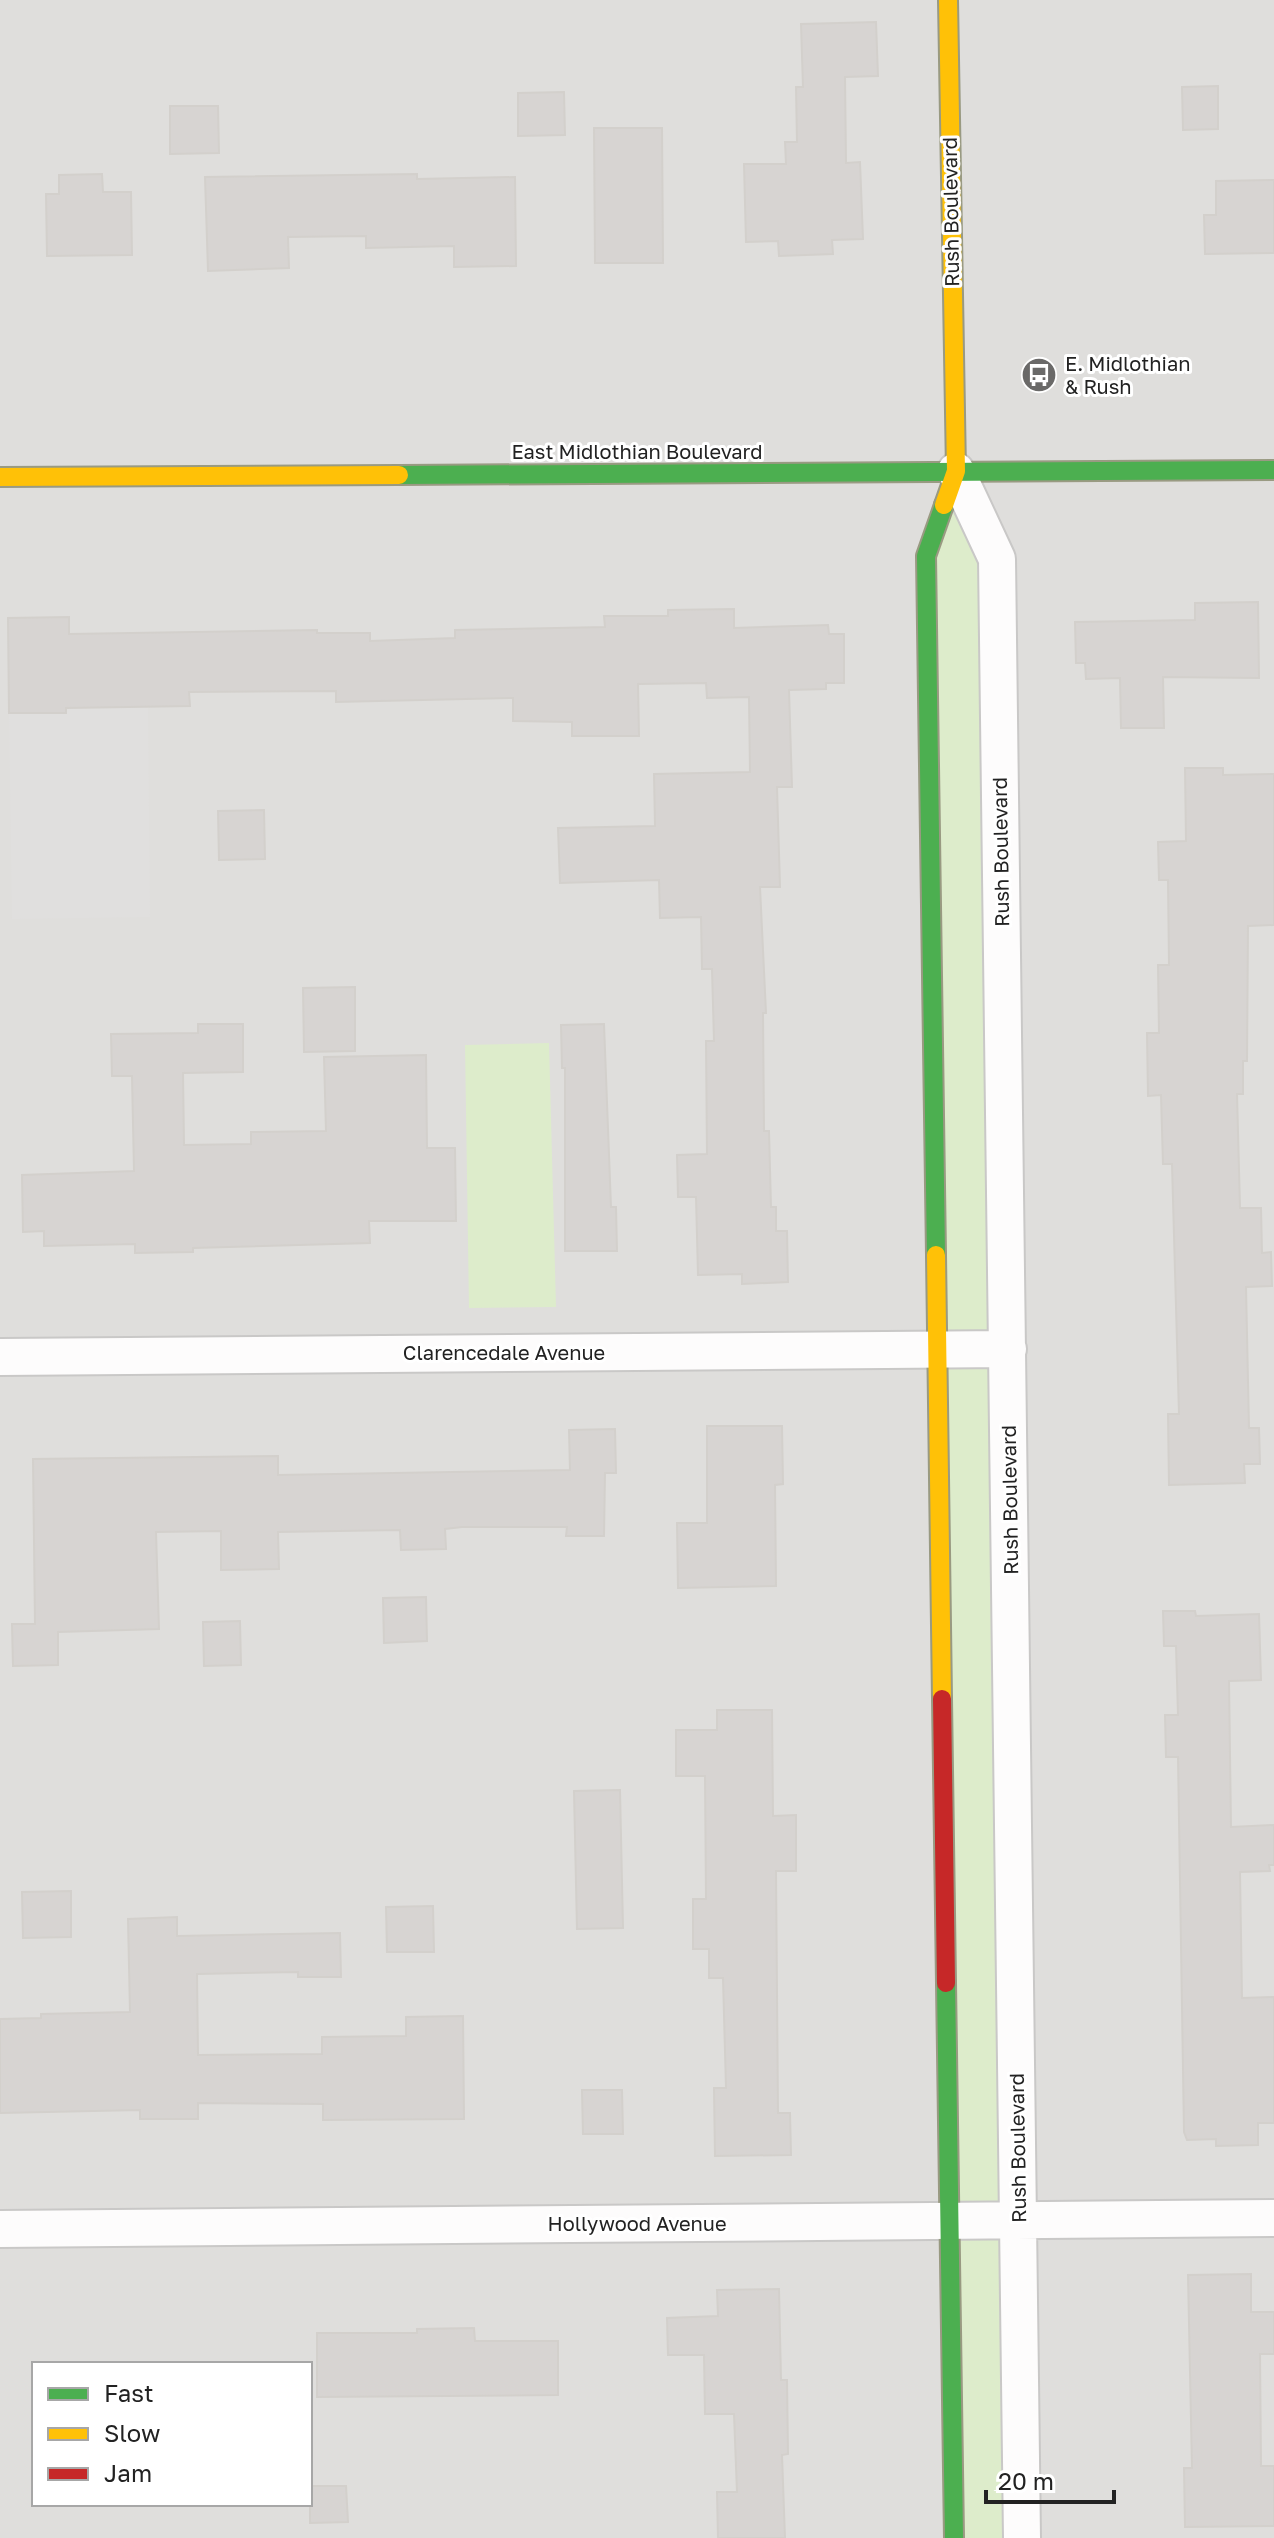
<svg xmlns="http://www.w3.org/2000/svg" width="1274" height="2538" font-family="'Golos Text',sans-serif">
	<style>
		.residential { fill: #dfdedc; fill-rule: evenodd }
		.grass { fill: #ddeccb }
		.parking { fill: #e0dfde }
		.building { fill: #d7d4d2; stroke: #d3d0cc; stroke-width: 2 }
		.lines { fill: none; stroke-linecap: round; stroke-linejoin: round }
		.street-casing { stroke: #c9c8c7; stroke-width: 40 }
		.fast-casing { stroke: #999a82; stroke-width: 22 }
		.slow-casing { stroke: #999a82; stroke-width: 22 }
		.jam-casing { stroke: #999a82; stroke-width: 22 }
		.street { stroke: #fdfcfc; stroke-width: 36 }
		.fast { stroke: #4caf50; stroke-width: 18 }
		.slow { stroke: #ffc107; stroke-width: 18 }
		.jam { stroke: #c62828; stroke-width: 18 }
		.labels { text-anchor: middle; stroke-width: 6; stroke-linejoin: round; paint-order: stroke }
		.street-label { font-size: 20px; fill: #222; stroke: #fff }
		.poi-label { font-size: 20px; fill: #222; stroke: #fff; text-anchor: start }
	</style>
	<rect width="100%" height="100%" fill="#f0eeeb"/>
	<path class="residential" d="M0,0H1274V2538H0ZM34,2364H310V2504H34Z"/>
	<path class="grass" d="M956,471L980,524L1022,2538H954L926,556Z
		M549,1043L556,1307L469,1308L465,1045Z"/>
	<path class="parking" d="M65,671L148,706L150,917L12,919L9,713H65Z"/>
	<path class="building" d="M876,22L878,76L845,77L846,163L860,162L863,239L832,240L833,254L779,256L778,241L746,242L744,164H786L785,142H797L796,87H803L801,24Z
		M1218,86V129L1183,130L1182,87Z
		M564,92L565,135L518,136V93Z
		M170,106H218L219,153L170,154Z
		M594,128H662L663,263H595Z
		M102,174L103,192H131L132,255L47,256L46,194H59V175Z
		M417,174V179L515,177L516,266L454,267V246L366,248V236L288,237L289,268L208,271L205,177Z
		M1274,180V253L1205,254L1204,215H1216V181Z
		M1258,602L1259,678L1163,677L1164,728H1121L1120,678L1086,679L1085,663H1076L1075,622L1195,620V603Z
		M734,609V628L828,625L829,634H844V683H826V689L789,690L792,787H777L780,887H760L766,1013H763L764,1131H769L771,1207H776V1231H787L788,1282L742,1284V1274L698,1275L696,1197H678L677,1155L707,1154L706,1041H714L712,969H702L701,917L660,918L659,880L560,883L558,828L655,826L654,774L750,772L749,697L707,698L706,683L638,684L639,736H572V722L513,721V698L336,702V691L189,692L190,706L66,708V713H9L8,618L69,617V634L317,630V633H370V641L455,638V630L605,627L604,616H668V610Z
		M1185,768H1223V775L1274,774V925L1248,926L1247,1061H1243V1094H1237L1240,1208H1261L1262,1253L1271,1252L1272,1286L1246,1287L1249,1428H1259L1260,1464H1244L1245,1483L1169,1485L1168,1414H1179L1172,1164H1163L1161,1095L1148,1096L1147,1033H1159L1158,965H1169L1168,880H1159L1158,842L1186,841Z
		M264,810L265,859L219,860L218,811Z
		M355,987V1051L304,1052L303,988Z
		M198,1024H243V1072L183,1073L184,1145L251,1144V1132L326,1131L324,1057L426,1055L427,1148H455L456,1221H369L370,1243L193,1248V1252L135,1253V1244L44,1246V1231L23,1232L22,1175L134,1171L132,1076H112L111,1034L198,1033Z
		M604,1024L611,1207H616L617,1251H565V1068H562L561,1025Z
		M707,1426H782L783,1484L775,1485L776,1586L678,1588L677,1523H707Z
		M615,1429L616,1473H605L604,1536H566L567,1527H462L445,1529L446,1549L401,1550L400,1530L278,1532L279,1569L221,1570V1531L156,1532L159,1629L58,1632V1665L13,1666L12,1624H35L33,1459L278,1456V1475L570,1470L569,1430Z
		M426,1597L427,1641L384,1643L383,1598Z
		M1163,1611H1195L1196,1616L1259,1614L1261,1680L1229,1681L1231,1827L1274,1825V1865H1269L1270,1871L1240,1872L1242,1998L1274,1997V2123H1258V2145L1216,2146V2139L1187,2140L1184,2132L1178,1757H1166L1165,1715H1178L1176,1646H1164Z
		M240,1621L241,1665L204,1666L203,1622Z
		M717,1710H772L773,1816L796,1815V1871H776L778,2113H790L791,2155L715,2156L714,2088H726L723,1978H709V1949H693V1899H706L705,1776H676V1730H717Z
		M620,1790L623,1928L577,1929L574,1791Z
		M71,1891V1937L23,1938L22,1892Z
		M433,1906L434,1952H387L386,1907Z
		M177,1917V1936L340,1933L341,1977H298V1972L197,1974L198,2055L322,2054V2037L406,2036V2017L463,2016L464,2119L323,2120V2104L198,2103V2119H140V2110L0,2113V2019L41,2018V2014L130,2012L128,1919Z
		M582,2090H622L623,2134H583Z
		M1251,2274V2312H1274V2354H1260L1261,2466H1274V2526L1185,2527L1184,2468H1192L1188,2275Z
		M779,2289L781,2380H787L788,2454L782,2455L785,2538H718L717,2492H737L734,2414H705L704,2355H668L667,2318L718,2316L717,2290Z
		M474,2328L475,2341H558V2395L317,2397V2333H417V2329Z
		M310,2486H346L348,2522L310,2523Z"/>
	<g class="lines">
		<defs>
			<path id="street" d="M956,471L997,559L1022,2538
				M0,1357L1008,1349
				M0,2229L1274,2218"/>
			<path id="fast" d="M399,475L1274,470
				M936,1255L926,556L944,505
				M946,1983L954,2538"/>
			<path id="slow" d="M0,477L399,475
				M944,505L956,471L948,0
				M936,1255L942,1699"/>
			<path id="jam" d="M942,1699L946,1983"/>
		</defs>
		<use href="#street" class="street-casing"/>
		<use href="#fast" class="fast-casing"/>
		<use href="#slow" class="slow-casing"/>
		<use href="#jam" class="jam-casing"/>
		<use href="#street" class="street"/>
		<use href="#fast" class="fast"/>
		<use href="#slow" class="slow"/>
		<use href="#jam" class="jam"/>
	</g>
	<defs>
		<symbol id="bus-disc" viewBox="-11 -11 22 22"><circle r="9.5" fill="#6a6968" stroke="#fff"/><path d="M-5-6H5V4H4V6H2V4H-2V6H-4V4H-5ZM-3.5-4V0h7V-4ZM-3.5 1.2v1.5H-2V1.2ZM2 1.2v1.5H3.5V1.2Z" fill="#fff"/></symbol>
	</defs>
	<g fill-rule="evenodd">
		<use href="#bus-disc" x="1019" y="355" width="40" height="40"/>
	</g>
	<g class="labels">
		<g class="street-label">
			<text transform="translate(951 212) rotate(-91)" y="7">Rush Boulevard</text>
			<text x="637" y="459">East Midlothian Boulevard</text>
			<text transform="translate(1001 852) rotate(-91)" y="7">Rush Boulevard</text>
			<text x="504" y="1360">Clarencedale Avenue</text>
			<text transform="translate(1010 1500) rotate(-91)" y="7">Rush Boulevard</text>
			<text transform="translate(1018 2148) rotate(-91)" y="7">Rush Boulevard</text>
			<text x="637" y="2231">Hollywood Avenue</text>
		</g>
		<g class="poi-label">
			<text x="1065" y="371">E. Midlothian<tspan x="1065" dy="23">&amp; Rush</tspan></text>
		</g>
	</g>
	<rect x="32" y="2362" width="280" height="144" fill="#ffffff" stroke="#a7a7a7" stroke-width="2"/>
	<rect x="48" y="2388" width="40" height="12" fill="#4caf50" stroke="#a7a7a7" stroke-width="2"/>
	<text x="104" y="2402" font-size="24" fill="#222222">Fast</text>
	<rect x="48" y="2428" width="40" height="12" fill="#ffc107" stroke="#a7a7a7" stroke-width="2"/>
	<text x="104" y="2442" font-size="24" fill="#222222">Slow</text>
	<rect x="48" y="2468" width="40" height="12" fill="#c62828" stroke="#a7a7a7" stroke-width="2"/>
	<text x="104" y="2482" font-size="24" fill="#222222">Jam</text>
	<path d="M986 2490v12h128v-12" fill="none" stroke="#222222" stroke-width="4"/>
	<text x="998" y="2490" font-size="24" fill="#222222" stroke="#ffffff" stroke-width="6" paint-order="stroke">20 m</text>
</svg>
